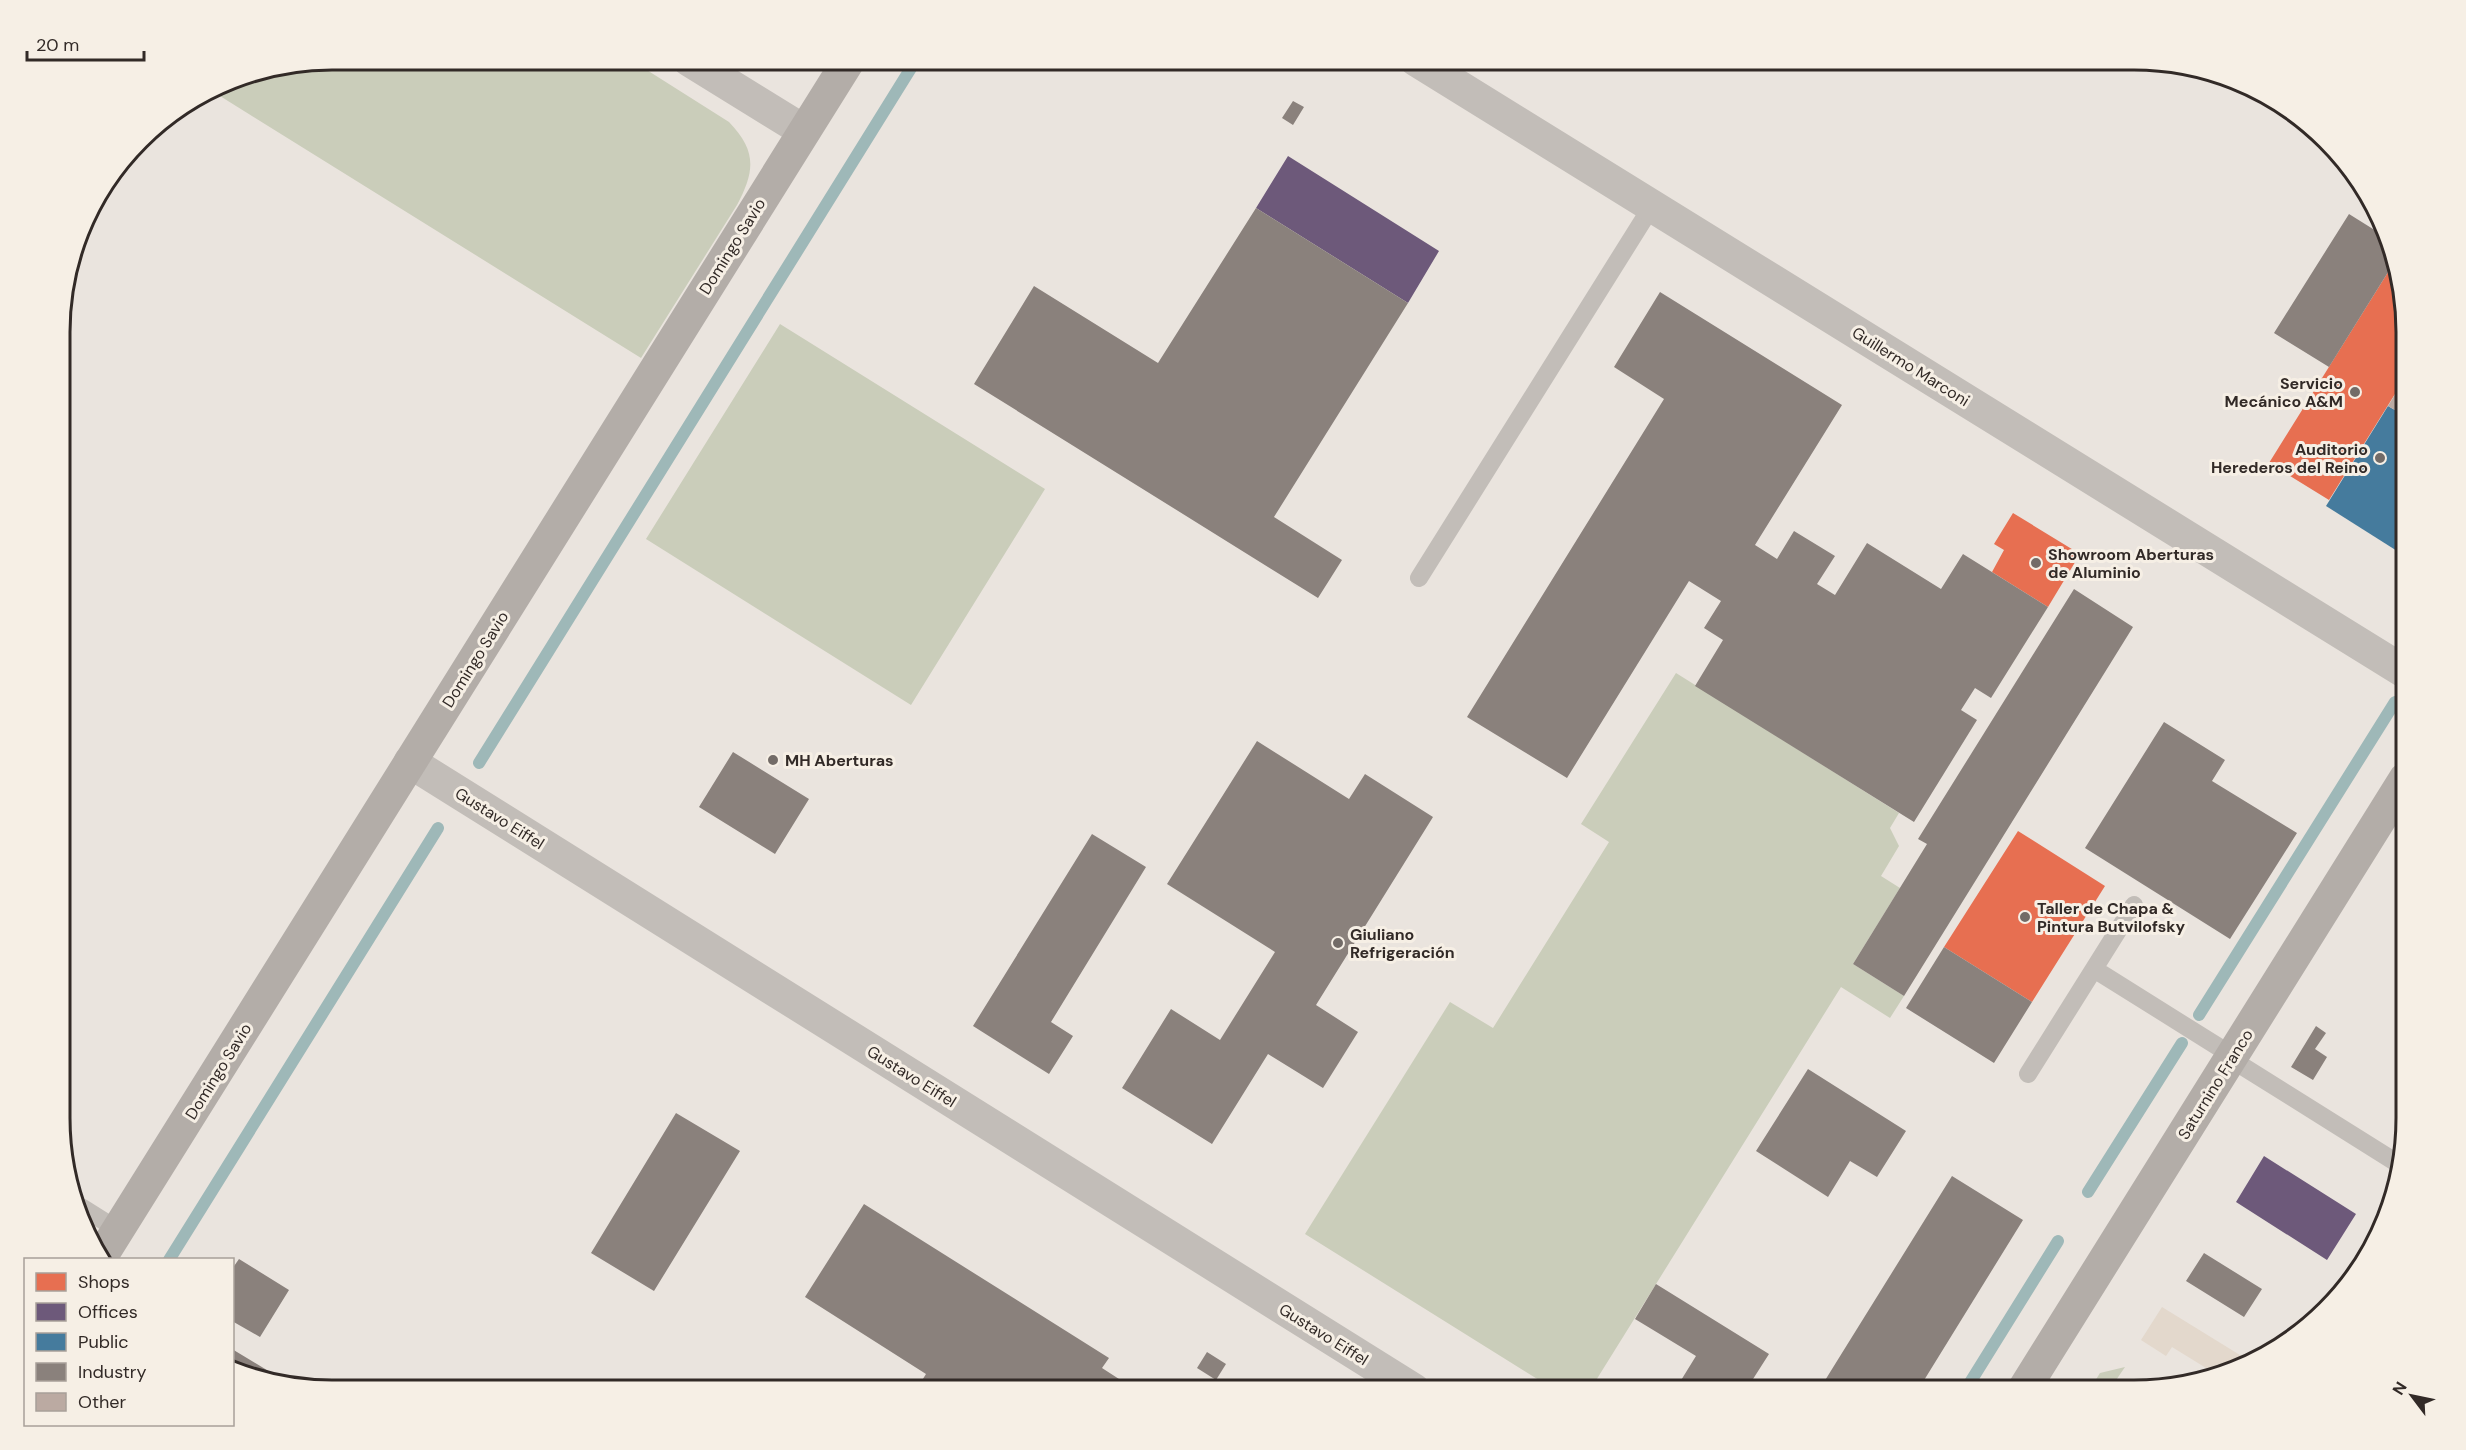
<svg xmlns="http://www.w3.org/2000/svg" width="2466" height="1450" font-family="'DM Sans',sans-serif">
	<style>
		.green { fill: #cacdba }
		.plaza { fill: #e3d8cc }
		.shops { fill: #e76f51 }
		.offices { fill: #6d597a }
		.public { fill: #457b9d }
		.industry { fill: #8a817c }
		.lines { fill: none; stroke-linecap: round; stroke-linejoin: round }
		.stream { stroke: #9eb8b8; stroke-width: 12 }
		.building { fill: #bbaaa2 }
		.lane { stroke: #c2bdb8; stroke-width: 18 }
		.street { stroke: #c2bdb8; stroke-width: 33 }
		.secondary { stroke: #b3ada8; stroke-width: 33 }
		.poi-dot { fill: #726b67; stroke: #f6efe5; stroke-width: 2 }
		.labels { text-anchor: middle; stroke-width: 6; stroke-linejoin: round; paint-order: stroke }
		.street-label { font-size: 16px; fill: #322a27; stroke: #f6efe5 }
		.poi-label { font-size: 16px; font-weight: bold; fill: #322a27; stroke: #f6efe5; text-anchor: start }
		.rim { fill: none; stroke: #322a27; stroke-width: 3 }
	</style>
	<rect width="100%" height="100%" fill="#eae4de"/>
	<path class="green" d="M332,60H631L729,122C757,151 755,171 737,205L641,358L212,91L228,81Z
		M780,324L1045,489L911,705L646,539Z
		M1676,673L1899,813L1890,828L1899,846L1881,876L1900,888L1853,964L1904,996L1890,1018L1841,987L1590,1390H1555L1305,1234L1450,1002L1493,1028L1609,842L1581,824Z
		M2125,1367L2110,1389H2090L2100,1373Z"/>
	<path class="plaza" d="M2162,1307L2248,1360L2211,1371L2172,1347L2166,1356L2141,1340Z"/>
	<path class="shops" d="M2395,261L2405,314V378L2329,500L2269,463Z
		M2013,513L2080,554L2048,607L1992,572L2004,550L1994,544Z
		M2018,831L2105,886L2032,1002L1944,947Z"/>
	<path class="offices" d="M1288,156L1439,251L1408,303L1256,208Z
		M2264,1156L2356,1214L2327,1260L2236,1202Z
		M2376,1232L2369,1254L2353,1276L2349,1274Z"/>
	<path class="public" d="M2388,406L2405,416V556L2326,506Z"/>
	<path class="industry" d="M1293,101L1304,107L1293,125L1282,118Z
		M1256,208L1408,303L1274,517L1342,560L1318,598L974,384L1034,286L1158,363Z
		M2349,214L2389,239L2395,261L2329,367L2274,333Z
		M1660,292L1842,405L1755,545L1777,559L1794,531L1835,556L1817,584L1835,595L1867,543L1941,589L1963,554L2048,607L1991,698L1975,688L1961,710L1977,720L1914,822L1695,686L1723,640L1704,628L1721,601L1689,581L1567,778L1467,717L1664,399L1614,367Z
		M2074,589L2133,627L1904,996L1853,964L1927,844L1918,839Z
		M2164,722L2225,760L2212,781L2297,833L2230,939L2085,848Z
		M1257,741L1349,799L1365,774L1433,817L1316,1005L1358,1032L1323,1088L1268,1054L1212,1144L1122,1088L1171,1009L1220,1040L1275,952L1167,884Z
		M733,752L809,799L775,854L699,807Z
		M1092,834L1146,867L1051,1022L1073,1036L1049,1074L973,1026Z
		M1944,947L2032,1002L1994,1063L1906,1008Z
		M2316,1026L2326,1033L2315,1049L2327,1057L2313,1080L2291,1067Z
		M1808,1069L1906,1131L1877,1177L1850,1161L1828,1197L1756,1151Z
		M676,1113L740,1151L654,1291L591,1253Z
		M1952,1176L2023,1220L1918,1390H1819Z
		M864,1204L1109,1358L1102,1368L1136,1390H916L926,1374L805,1297Z
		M2204,1253L2262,1289L2244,1317L2186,1281Z
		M239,1259L289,1290L260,1337L232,1321V1269Z
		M1656,1284L1769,1354L1746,1390H1675L1696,1356L1635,1319Z
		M232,1349L290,1384L261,1381L232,1369Z
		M1207,1352L1226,1364L1216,1380L1197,1368Z
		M1216,1380L1231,1390H1210Z"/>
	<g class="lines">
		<path class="stream" d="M479,763L916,60
			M2199,1015L2395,702
			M2088,1192L2182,1043
			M169,1260L438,828
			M1966,1389L2058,1241"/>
	</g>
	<path class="building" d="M2405,378V416L2388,406Z"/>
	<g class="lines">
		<path class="lane" d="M1419,578L1652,206
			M2094,969L2233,1056
			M2231,1059L2397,1163
			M2028,1074L2134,905
			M83,1208L118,1230"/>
		<path class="street" d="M689,60L804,131
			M1416,60L2405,672
			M410,762L1414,1390"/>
		<path class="secondary" d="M101,1257L849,60
			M2024,1389L2405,779"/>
	</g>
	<g class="poi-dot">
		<circle cx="2355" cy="392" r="6"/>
		<circle cx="2380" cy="458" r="6"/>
		<circle cx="2036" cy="563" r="6"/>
		<circle cx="773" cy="760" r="6"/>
		<circle cx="2025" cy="917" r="6"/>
		<circle cx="1338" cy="943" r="6"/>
	</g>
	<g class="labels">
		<g class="street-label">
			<text transform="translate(732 246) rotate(-58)" y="6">Domingo Savio</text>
			<text transform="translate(1911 366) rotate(32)" y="6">Guillermo Marconi</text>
			<text transform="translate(475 659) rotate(-58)" y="6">Domingo Savio</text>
			<text transform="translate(500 818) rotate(32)" y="6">Gustavo Eiffel</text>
			<text transform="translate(218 1071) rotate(-58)" y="6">Domingo Savio</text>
			<text transform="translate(912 1076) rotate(32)" y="6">Gustavo Eiffel</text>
			<text transform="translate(2215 1084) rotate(-58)" y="6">Saturnino Franco</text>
			<text transform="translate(1324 1334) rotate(32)" y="6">Gustavo Eiffel</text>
		</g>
		<g class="poi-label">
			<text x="2343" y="389" text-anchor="end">Servicio<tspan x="2343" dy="18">Mecánico A&amp;M</tspan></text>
			<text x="2368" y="455" text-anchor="end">Auditorio<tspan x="2368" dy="18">Herederos del Reino</tspan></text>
			<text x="2048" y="560">Showroom Aberturas<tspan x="2048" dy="18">de Aluminio</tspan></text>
			<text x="785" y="766">MH Aberturas</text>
			<text x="2037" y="914">Taller de Chapa &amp;<tspan x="2037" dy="18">Pintura Butvilofsky</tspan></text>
			<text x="1350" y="940">Giuliano<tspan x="1350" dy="18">Refrigeración</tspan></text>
		</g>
	</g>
	<path d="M0 0H2466V1450H0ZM332 70H2134A262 262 0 0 1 2396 332V1118A262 262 0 0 1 2134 1380H332A262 262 0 0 1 70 1118V332A262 262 0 0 1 332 70Z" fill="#f6efe5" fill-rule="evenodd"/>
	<path class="rim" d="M332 70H2134A262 262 0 0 1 2396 332V1118A262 262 0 0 1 2134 1380H332A262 262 0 0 1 70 1118V332A262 262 0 0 1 332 70Z"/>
	<rect x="24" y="1258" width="210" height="168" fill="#f6efe5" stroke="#a8a099" stroke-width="1.5"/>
	<rect x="36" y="1273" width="30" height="18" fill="#e76f51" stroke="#a8a099" stroke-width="1.5"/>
	<text x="78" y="1288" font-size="18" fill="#322a27">Shops</text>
	<rect x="36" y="1303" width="30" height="18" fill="#6d597a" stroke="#a8a099" stroke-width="1.5"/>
	<text x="78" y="1318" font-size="18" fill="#322a27">Offices</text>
	<rect x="36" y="1333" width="30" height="18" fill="#457b9d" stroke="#a8a099" stroke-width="1.5"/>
	<text x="78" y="1348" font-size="18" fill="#322a27">Public</text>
	<rect x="36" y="1363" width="30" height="18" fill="#8a817c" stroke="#a8a099" stroke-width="1.5"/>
	<text x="78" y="1378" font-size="18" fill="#322a27">Industry</text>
	<rect x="36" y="1393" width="30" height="18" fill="#bbaaa2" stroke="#a8a099" stroke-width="1.5"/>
	<text x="78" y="1408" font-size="18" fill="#322a27">Other</text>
	<g transform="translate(2412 1396) rotate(302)" stroke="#f6efe5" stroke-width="4.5" paint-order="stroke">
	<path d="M0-4.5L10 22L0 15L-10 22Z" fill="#322a27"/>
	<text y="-9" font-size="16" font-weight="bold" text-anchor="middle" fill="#322a27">N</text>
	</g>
	<path d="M27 51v9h117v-9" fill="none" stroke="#322a27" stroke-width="3"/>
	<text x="36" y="51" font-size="18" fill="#322a27" stroke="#f6efe5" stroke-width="4.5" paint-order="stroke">20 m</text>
</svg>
